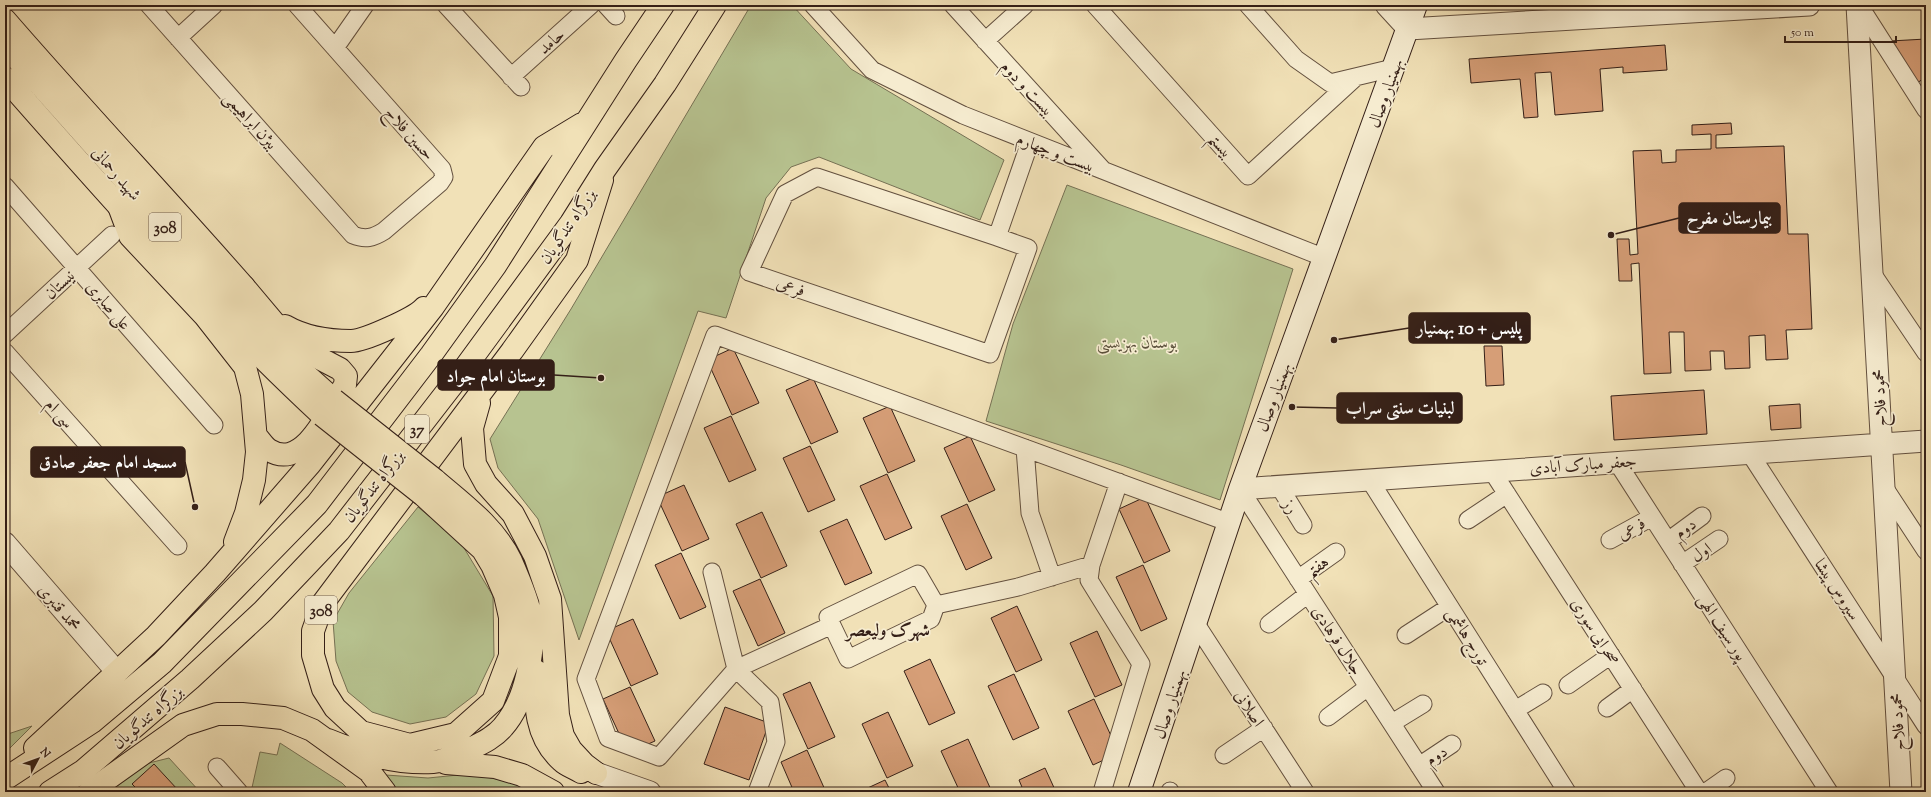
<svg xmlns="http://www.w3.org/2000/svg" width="1931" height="797" font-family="'Sorts Mill Goudy',Amiri,serif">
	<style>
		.green { fill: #b7c390; stroke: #767154 }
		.building { fill: #d69e77; stroke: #341f17 }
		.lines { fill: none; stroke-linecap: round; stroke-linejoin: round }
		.minor-casing { stroke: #63503f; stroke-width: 19 }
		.tertiary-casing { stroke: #63503f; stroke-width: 23 }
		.secondary-casing { stroke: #341f17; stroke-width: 24 }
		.primary-casing { stroke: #341f17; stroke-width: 24 }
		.trunk-casing { stroke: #341f17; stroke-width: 24 }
		.minor { stroke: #f6ecd0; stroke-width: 17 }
		.tertiary { stroke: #f6ecd0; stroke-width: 21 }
		.secondary { stroke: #f6ecd0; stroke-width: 22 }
		.primary { stroke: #f1e1b7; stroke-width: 22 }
		.trunk { stroke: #f1e1b7; stroke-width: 22 }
		.primary-bridge-casing { stroke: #341f17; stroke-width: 24; stroke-linecap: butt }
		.primary-bridge { stroke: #f1e1b7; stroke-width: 22 }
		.labels { text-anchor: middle; stroke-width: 3.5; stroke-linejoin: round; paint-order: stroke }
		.shield { fill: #f6ecd0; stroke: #6e5c4e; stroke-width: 1 }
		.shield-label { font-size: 16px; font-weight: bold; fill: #341f17 }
		.street-label { font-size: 17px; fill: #341f17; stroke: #f6ecd0 }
		.park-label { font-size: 17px; font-style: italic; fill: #5b503b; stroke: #f6ecd0 }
		.neighbourhood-label { font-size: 18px; font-weight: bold; fill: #341f17; stroke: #f6ecd0 }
		.leader { fill: none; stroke: #341f17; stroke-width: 1.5 }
		.callout-dot { fill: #341f17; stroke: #f6ecd0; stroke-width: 1.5 }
		.callout { fill: #341f17; stroke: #341f17; stroke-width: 1.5 }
		.callout-label { font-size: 18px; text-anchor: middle; font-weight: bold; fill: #fff }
	</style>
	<rect width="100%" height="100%" fill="#f1e1b7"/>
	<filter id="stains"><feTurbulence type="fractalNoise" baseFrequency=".005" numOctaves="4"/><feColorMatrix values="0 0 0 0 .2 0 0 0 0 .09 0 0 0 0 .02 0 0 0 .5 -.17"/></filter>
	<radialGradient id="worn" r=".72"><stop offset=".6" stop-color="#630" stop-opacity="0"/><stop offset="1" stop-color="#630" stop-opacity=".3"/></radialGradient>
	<path class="green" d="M751,5H792L851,69L1004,160L980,220L819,157L791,167L766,198L726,318L698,311L579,640L538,519L498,468L490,439L571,309Z
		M1067,185L1293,269L1220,500L1121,465L986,421L1013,324Z
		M418,507L461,543L493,596L494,656L476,694L446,717L410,724L372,712L348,692L336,661L333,621L349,593Z
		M32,726L5,753V735Z
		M280,743L342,783L351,792H251L260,752L277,755Z
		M169,758L200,792H102L129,768Z
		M468,774L509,781L529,788L521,792H397L386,775L428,778Z"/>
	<path class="building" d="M1926,39V77L1917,83L1890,41Z
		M1665,45L1667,70L1623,73V67L1600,69L1603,111L1555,115L1551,72L1535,73L1538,117L1524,118L1520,79L1471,83L1469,59Z
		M1731,123L1732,134L1716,135V148L1784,146L1788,234H1808L1812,329L1786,330L1788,359L1766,360L1765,335L1749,336L1750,368L1725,369L1724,351H1710L1711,370L1685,371L1684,332H1669L1671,373L1644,374L1639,263L1631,264L1632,281H1619L1617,239H1629L1630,255L1638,254L1633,151L1661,150L1662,163L1676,162V150L1711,149V134L1692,135V125Z
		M1484,346H1502L1504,385L1486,386Z
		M733,348L759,403L732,415L707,360Z
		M813,378L838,432L811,444L786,390Z
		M1704,390L1707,434L1614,440L1611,396Z
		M1800,404L1801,428L1771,430L1769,406Z
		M890,406L915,461L888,473L863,418Z
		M731,416L756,470L729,482L704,428Z
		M970,436L995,490L969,502L944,448Z
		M810,446L835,500L808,512L783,458Z
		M887,474L912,528L885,540L860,486Z
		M684,485L709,539L682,551L657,497Z
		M1145,497L1170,551L1144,563L1119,509Z
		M967,504L992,558L966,570L941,516Z
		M762,512L787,566L761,578L736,524Z
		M847,519L872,573L845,585L820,531Z
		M681,553L706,607L680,619L655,565Z
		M1143,565L1167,619L1141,631L1116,577Z
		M760,579L785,633L758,646L733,591Z
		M1017,606L1042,660L1016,672L991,618Z
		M633,619L658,674L631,686L606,631Z
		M1097,631L1122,685L1095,697L1070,643Z
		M930,659L955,713L929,725L904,671Z
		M1014,674L1039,728L1013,740L988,686Z
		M810,682L835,737L808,749L783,694Z
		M630,687L655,741L628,753L603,699Z
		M1094,699L1119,753L1093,765L1068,711Z
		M725,707L769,723L749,780L704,764Z
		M888,712L913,766L887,778L862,724Z
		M968,739L992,792H960L941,751Z
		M807,750L826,792H794L781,762Z
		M154,764L178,790L176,792H140L132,784Z
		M1045,768L1056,792H1024L1019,780Z
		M885,780L891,792H859Z
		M114,786L119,792H106Z"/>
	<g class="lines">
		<defs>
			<path id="minor" d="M149,5L353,235C365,240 373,238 384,231L440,183L444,177L442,169L297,5
				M446,5L521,87
				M606,5L616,16
				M813,5L872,70L963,115L1325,258
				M953,5L1102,169
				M1095,5L1248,176L1356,77
				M1248,5L1296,59L1330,83L1393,68
				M1859,5L1926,110
				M178,38L214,5
				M985,41L1025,5
				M335,48L365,5
				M511,77L591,5
				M5,186L214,425
				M997,237L817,177L785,194L749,272L990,354L1028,248L997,237L1030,142
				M1872,273L1926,353
				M5,334L112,235
				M5,352L178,546
				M1025,448L1030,513L1052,577
				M1749,452L1926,726
				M1617,462L1829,792
				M1492,471L1699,792
				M1369,479L1567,792
				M1279,486L1303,525
				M1884,487L1926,551
				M1240,489L1436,792
				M1468,520L1507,494
				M1610,540L1652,517
				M1668,541L1702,516
				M1682,564L1719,539
				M712,572L736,669L659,757L608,738L586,679L715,335L1230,523
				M918,574L936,605L931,619L848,659L828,617Z
				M1298,579L1336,552
				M936,605L1018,587L1091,565
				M1196,624L1305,792
				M1269,624L1308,594
				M1406,635L1449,607
				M1568,685L1611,655
				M1607,708L1633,689
				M1515,710L1543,693
				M1328,717L1368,687
				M1392,723L1423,704
				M1224,755L1264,728
				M1419,766L1452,744
				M217,767L239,792
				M1170,791V792
				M757,792L776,742L770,702L736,669L832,625
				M1102,792L1141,664L1089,580L1091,565L1119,482
				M1706,792L1726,778"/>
			<path id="tertiary" d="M1386,5L1408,29L1809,5
				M1857,5L1901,792
				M1240,489L1926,441
				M5,543L116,671
				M596,773L650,792"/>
			<path id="secondary" d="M1139,792L1240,489L1416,5"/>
			<path id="primary" d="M5,20C83,110 165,197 244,287
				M5,45L268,341L334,400
				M5,78C107,194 209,310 322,415
				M479,403L472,428L475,464L486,484L513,514L535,556L550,599L558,715L563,736L571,750L584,764L596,773
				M423,495L483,550L492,565L505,595L510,617V656L493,701L456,734L410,745L361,732L335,708L323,689L313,655V631L323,603L512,351L577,260L602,180
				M536,671C535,705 535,737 562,761C567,766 575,768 581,772
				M328,740C362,754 396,764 433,762C445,761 457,755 468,750C480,744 494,738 503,727C526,701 535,652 531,618C529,602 518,577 511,561C495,527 463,504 435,480
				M446,763L495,767L522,775L553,792
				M89,792L183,725L217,714H242L283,718L312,730L369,771L385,792"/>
			<path id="trunk" d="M120,209L130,236L205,316L245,367L252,394L257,452L254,480L246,513L235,542
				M244,287L292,344L340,369L346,376L345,385C330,409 304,472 269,450C264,447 260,440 256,436
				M285,326C304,337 328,341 351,341C364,341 415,318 424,308
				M35,748L156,636L215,573L310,464L433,307L544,147L582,124
				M5,779L92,722L162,663L317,504L431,355L495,266L626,60L663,5
				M50,792L83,771L190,679L263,611L339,531L456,380L571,223L605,169L665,84L715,5"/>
		</defs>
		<use href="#minor" class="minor-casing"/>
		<use href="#tertiary" class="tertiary-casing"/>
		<use href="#secondary" class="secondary-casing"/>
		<use href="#primary" class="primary-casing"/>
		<use href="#trunk" class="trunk-casing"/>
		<use href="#minor" class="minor"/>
		<use href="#tertiary" class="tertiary"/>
		<use href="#secondary" class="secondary"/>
		<use href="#primary" class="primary"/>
		<use href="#trunk" class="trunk"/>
		<defs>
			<path id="primary-bridge" d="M334,400L435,480
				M322,415L423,495"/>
		</defs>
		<use href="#primary-bridge" class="primary-bridge-casing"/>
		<use href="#primary-bridge" class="primary-bridge"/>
	</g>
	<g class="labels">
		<g class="shield">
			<rect x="149" y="213" width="32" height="28" rx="3"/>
			<rect x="405" y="415" width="24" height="28" rx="3"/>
			<rect x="305" y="596" width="32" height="28" rx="3"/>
		</g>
		<g class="shield-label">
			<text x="165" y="233">308</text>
			<text x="417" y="435">37</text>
			<text x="321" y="616">308</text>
		</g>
		<g class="street-label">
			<text transform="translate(551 41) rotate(-42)" y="6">حامد</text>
			<text transform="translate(1028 88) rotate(47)" y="6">بیست و دوم</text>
			<text transform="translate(1385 93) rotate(-70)" y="6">بهمنیار وصال</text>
			<text transform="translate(251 120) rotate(48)" y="6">بیژن ابراهیمی</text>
			<text transform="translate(410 133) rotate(48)" y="6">حسین فلاح</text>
			<text transform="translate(1221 145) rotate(48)" y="6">بیستم</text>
			<text transform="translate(1056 152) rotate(21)" y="6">بیست و چهارم</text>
			<text transform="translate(117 173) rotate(49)" y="6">شهید رحمانی</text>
			<text transform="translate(567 226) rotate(-56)" y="6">بزرگراه تندگویان</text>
			<text transform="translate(59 284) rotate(-43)" y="6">نیستان</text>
			<text transform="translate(791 286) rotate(19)" y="6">فرعی</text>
			<text transform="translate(109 305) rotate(49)" y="6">علی صابری</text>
			<text transform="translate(1273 397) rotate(-70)" y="6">بهمنیار وصال</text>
			<text transform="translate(1879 398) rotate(-93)" y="6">محمود فلاح</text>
			<text transform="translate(60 413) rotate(48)" y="6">سی ام</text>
			<text transform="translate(1583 464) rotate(-4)" y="6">جعفر مبارک آبادی</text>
			<text transform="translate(373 486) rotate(-52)" y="6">بزرگراه تندگویان</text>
			<text transform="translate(1291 506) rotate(58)" y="6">رز</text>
			<text transform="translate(1631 528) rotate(-29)" y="6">فرعی</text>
			<text transform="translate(1685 528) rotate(-36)" y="6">دوم</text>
			<text transform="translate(1701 552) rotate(-34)" y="6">اول</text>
			<text transform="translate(1317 566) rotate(-35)" y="6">هفتم</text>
			<text transform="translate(1838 589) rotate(57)" y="6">سیروس پیشا</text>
			<text transform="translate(60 607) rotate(49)" y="6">محمد قنبری</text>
			<text transform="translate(1723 627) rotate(57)" y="6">پور سیف الهی</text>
			<text transform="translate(1596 631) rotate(57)" y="6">صحرایی سوری</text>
			<text transform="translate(1468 636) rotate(58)" y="6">تورج هاشمی</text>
			<text transform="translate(1338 640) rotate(57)" y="6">جلال فرهادی</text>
			<text transform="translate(1169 704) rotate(-72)" y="6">بهمنیار وصال</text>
			<text transform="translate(1250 708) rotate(57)" y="6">اصلانی</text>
			<text transform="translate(147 717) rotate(-41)" y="6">بزرگراه تندگویان</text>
			<text transform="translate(1897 722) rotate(-93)" y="6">محمود فلاح</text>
			<text transform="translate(1436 755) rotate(-33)" y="6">دوم</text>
		</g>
		<g class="park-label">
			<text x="1137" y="348">بوستان بهزیستی</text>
		</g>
		<g class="neighbourhood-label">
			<text x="888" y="636">شهرک ولیعصر</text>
		</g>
	</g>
	<path class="leader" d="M1611 235L1679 218M1334 340L1409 328M601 378L554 375M1292 407L1337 408M195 507L185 462"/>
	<g class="callout-dot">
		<circle cx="1611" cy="235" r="4"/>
		<circle cx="1334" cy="340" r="4"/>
		<circle cx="601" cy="378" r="4"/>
		<circle cx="1292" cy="407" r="4"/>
		<circle cx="195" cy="507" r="4"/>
	</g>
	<g class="callout">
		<rect x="1679" y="203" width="101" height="30" rx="4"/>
		<rect x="1409" y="313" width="121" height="30" rx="4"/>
		<rect x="438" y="360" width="116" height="30" rx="4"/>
		<rect x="1337" y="393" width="125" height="30" rx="4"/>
		<rect x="31" y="447" width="154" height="30" rx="4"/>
	</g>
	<g class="callout-label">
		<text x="1729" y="224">بیمارستان مفرح</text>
		<text x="1469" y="334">پلیس + 10 بهمنیار</text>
		<text x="496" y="382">بوستان امام جواد</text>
		<text x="1400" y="414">لبنیات سنتی سراب</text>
		<text x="108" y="468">مسجد امام جعفر صادق</text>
	</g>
	<rect width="1931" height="797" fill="none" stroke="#f1e1b7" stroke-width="20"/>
	<rect x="6" y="6" width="1919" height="785" fill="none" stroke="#341f17" stroke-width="2"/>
	<rect x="10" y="10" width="1911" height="777" fill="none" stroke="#341f17"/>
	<g transform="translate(38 759) rotate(49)" stroke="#f6ecd0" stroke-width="3" paint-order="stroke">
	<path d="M0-3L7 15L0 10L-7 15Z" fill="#341f17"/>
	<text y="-6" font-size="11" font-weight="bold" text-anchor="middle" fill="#341f17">N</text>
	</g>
	<path d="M1785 36v6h111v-6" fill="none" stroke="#341f17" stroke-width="2"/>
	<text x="1791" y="36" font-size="12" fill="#341f17" stroke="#f6ecd0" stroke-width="3" paint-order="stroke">50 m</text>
	<rect width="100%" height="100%" filter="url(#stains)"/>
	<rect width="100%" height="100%" fill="url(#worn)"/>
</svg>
